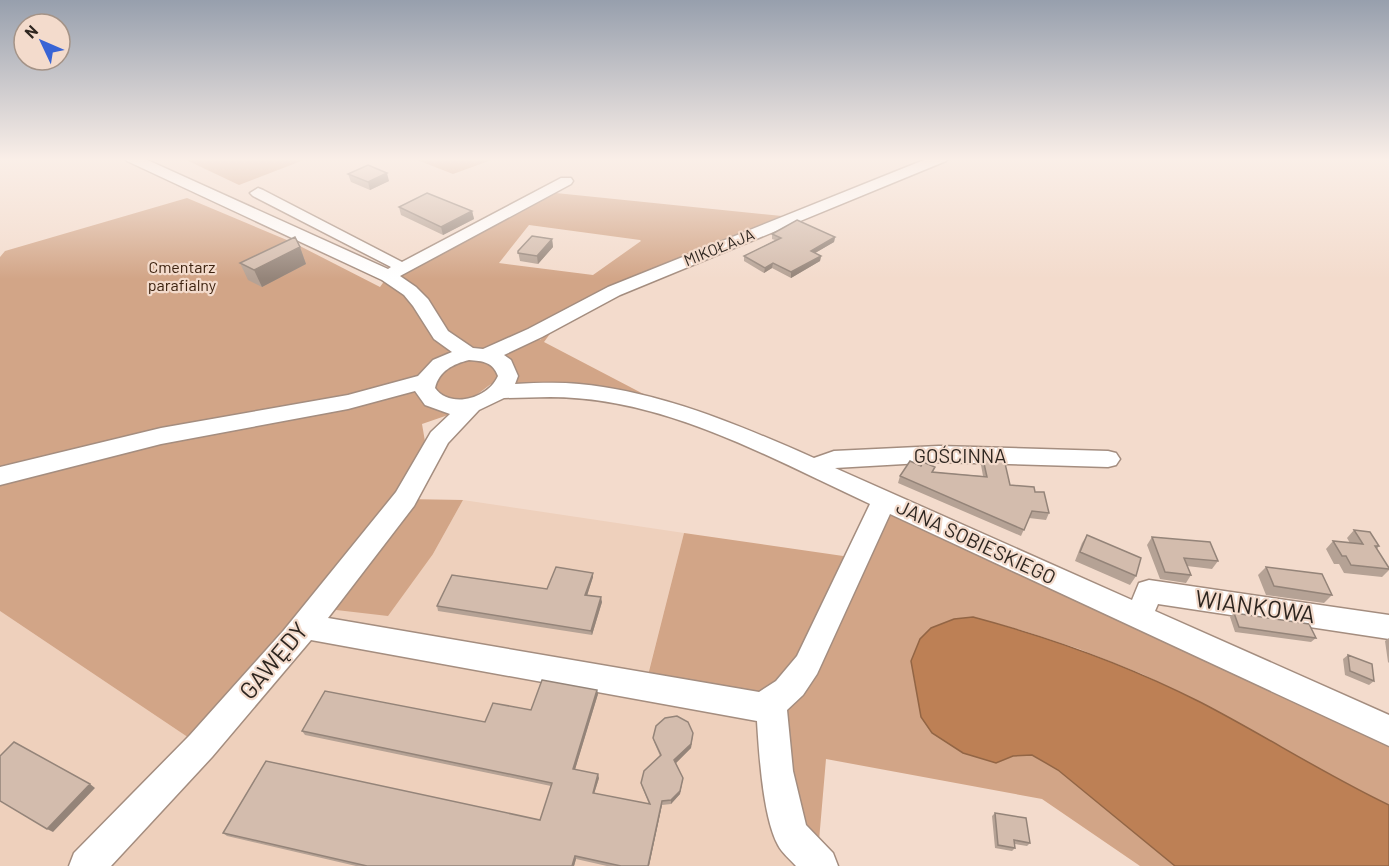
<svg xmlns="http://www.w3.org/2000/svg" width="1389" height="866" font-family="Barlow,sans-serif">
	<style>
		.built { fill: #eed0bc }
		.green { fill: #d2a587; fill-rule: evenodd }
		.water { fill: #bd8055; stroke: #926545; stroke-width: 1.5 }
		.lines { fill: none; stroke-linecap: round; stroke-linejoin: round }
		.minor-casing { stroke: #a48d7f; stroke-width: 3 }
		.minor { fill: #fff; fill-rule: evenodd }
		.wall { fill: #b5a295 }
		.shaded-wall { fill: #948479 }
		.building { fill: #d3bcad; stroke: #948479; stroke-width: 1.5 }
		.labels { text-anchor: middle; stroke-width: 4.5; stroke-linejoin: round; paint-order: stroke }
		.far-street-label { font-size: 16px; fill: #2e2620; stroke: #f3dbcc }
		.far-park-label { font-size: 16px; fill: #3d2310; stroke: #f3dbcc }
		.street-label { font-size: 20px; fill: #2e2620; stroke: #f3dbcc }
		.near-street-label { font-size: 24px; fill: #2e2620; stroke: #f3dbcc }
	</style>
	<rect width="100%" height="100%" fill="#f3dbcc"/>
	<path class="built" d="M463,500L684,533L645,686L759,707L817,866H0V611L201,746L304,626L433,554Z"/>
	<path class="green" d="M182,158H309L239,185Z
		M412,158H497L453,174Z
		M546,192L792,217L535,333L540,340L552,331L544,342L676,411L582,391L491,384L451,414L422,424L428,459L405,499L463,500L433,554L388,616L319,608L201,746L0,611V257L5,251L187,198L294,243L380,287L388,276ZM529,225L640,240L641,241L593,275L499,263Z
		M884,500L1389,731V805L1316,768L1201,703L1142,674L1079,649L1024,631L973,617L954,619L920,639L911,661L915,685L996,763L1013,756L1032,755L1058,770L1175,866H1140L1042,799L826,759L817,864L807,854L771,705L645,687L684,533L857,558Z"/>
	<path class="water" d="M973,617C1052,638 1127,665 1200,702C1264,735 1324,774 1389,805V866H1175L1058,770L1032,755L1013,756L996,763L963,753L932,733L921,717L911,661L920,639L931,628L954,619Z"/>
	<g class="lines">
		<defs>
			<path id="minor" d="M125,158H143L388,269L391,267L253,196L250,193L258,188L263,190L402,262L561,178H571L573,181L571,184L400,276L416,287L428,299L448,331L473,348L483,349L528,329L608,287L929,158H948L946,161L620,295L542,337L504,355L511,360L518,376L515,384C537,383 558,382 579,384C662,392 739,425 814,458L834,451L939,446L1108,451L1116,453L1120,459L1116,465L1108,467L939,462L835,468L1132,600L1139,583L1149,580L1389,615V639L1158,604L1155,611L1389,715V746L890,514L817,674L803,695L787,710L793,771L806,825L833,853L838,866H796C790,859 782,853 778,845C763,818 759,753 757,721L311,640L212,757L111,866H69L74,853L190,735L284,630L396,492L431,432L450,414L425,405L415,391L348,409L161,444L0,485V467L161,428L348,395L418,376L433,360L452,352L434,339L413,306L404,295L382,280L127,161ZM469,360C483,361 493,362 498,376C488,399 450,409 435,388C439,371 453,364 469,360ZM550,397C664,397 768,457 870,504L797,656L776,681L759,692L328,618L414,506L448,443L479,410L504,398Z"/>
		</defs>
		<use href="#minor" class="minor-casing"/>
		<use href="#minor" class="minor"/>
	</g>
	<path class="wall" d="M348,174L389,181L370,190L351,182Z
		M399,207L472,211L474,219L443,235L401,215Z
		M772,234L835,237L834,242L815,253L821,256L820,261L791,278L772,268L764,273L744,261V256L775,240L772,239Z
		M552,239L553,247L538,264L520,261L518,251Z
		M300,247L306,264L262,287L248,280L240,263Z
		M983,459L1010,485L1035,492L1049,513L1046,520L1029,518L1021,536L898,483L900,476L921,466L935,467L933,472L983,476L981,465Z
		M1354,530L1379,546L1377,549L1389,568V570L1382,577L1344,573L1339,564H1334L1326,549L1333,541L1350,543L1347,538Z
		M1087,535L1136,576L1130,585L1075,561L1082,543Z
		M1152,537L1218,561L1212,569L1187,566L1191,575L1186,583L1160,579L1147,545Z
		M1266,567L1332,595L1324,603L1266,595L1258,575Z
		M593,573V577L587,595L602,602L592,635L438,611L437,606L547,589Z
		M1234,613L1316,638L1311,642L1235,632L1230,617Z
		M1389,638V663L1388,662L1385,641Z
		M1348,655L1374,681L1369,685L1345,675L1343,659Z
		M598,694L575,769L599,778L594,794L649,804L642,787L641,783L660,756L654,742L653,738L693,733L691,748L676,763L683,778L680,794L671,804L662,805L649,866H607L576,859L574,866H356L227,836L223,833L540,820L551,786L305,735L302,731L485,722Z
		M995,813L1030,843L1027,846L1015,844V848L1012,851L995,848L992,816Z"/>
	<path class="shaded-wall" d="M387,173L389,181L370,190L368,182Z
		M472,211L474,219L443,235L441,227Z
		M835,237L834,242L810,256L811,251Z
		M552,239L553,247L538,264L537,256Z
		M300,247L306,264L262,287L254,270Z
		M821,256L820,261L791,278V272Z
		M773,263L772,268L764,273L765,268Z
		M593,573V577L586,599L585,595Z
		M601,597L602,602L592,635L591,631Z
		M597,690L598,694L574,773L573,769Z
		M693,733L691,748L675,764L674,760Z
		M598,774L599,778L593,797V793Z
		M683,778L680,794L671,804V800Z
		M90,784L95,788L53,832L47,829Z
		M662,801V805L649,866H648Z
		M575,856L576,859L574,866H572Z"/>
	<path class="building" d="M368,165L387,173L368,182L348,174Z
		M427,193L472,211L441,227L399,207Z
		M797,220L835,237L811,251L821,256L791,272L773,263L765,268L744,256L781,238L772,234Z
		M532,236L552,239L537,256L518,253V251Z
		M295,237L300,247L254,270L240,263Z
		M983,459H1004L1010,485L1034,487L1035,492H1044L1049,513L1032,511L1024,530L900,476L910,461L921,466L923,462L935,467L932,472L987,477Z
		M1354,530L1370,532L1379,546H1375L1389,568V569L1351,565L1346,556H1342L1333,541L1363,544Z
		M1087,535L1141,558L1136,576L1080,552Z
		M1152,537L1210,542L1218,561L1184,558L1191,575L1165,572Z
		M556,567L593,573L585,595L601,597L591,631L437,606L452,575L547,589Z
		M1266,567L1322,574L1332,595L1274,586Z
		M1234,613L1309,624L1316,638L1239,627Z
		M1348,655L1372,664L1374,681L1350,671Z
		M542,680L597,690L573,769L598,774L593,793L650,804L641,783L644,771L661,755L653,738L656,726L665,718L677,716L688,722L693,733L691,744L674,760L683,778L680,791L671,800L662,801L648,866H621L575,856L572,866H367L223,833L266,761L540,820L552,783L302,731L325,691L485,722L493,703L531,710Z
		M14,742L90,784L47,829L0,801V756Z
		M995,813L1026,818L1030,843L1014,840L1015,848L998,845Z"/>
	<linearGradient id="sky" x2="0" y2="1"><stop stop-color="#979fad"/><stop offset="0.57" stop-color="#faefe8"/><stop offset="1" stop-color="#faefe8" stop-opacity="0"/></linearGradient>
	<rect width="1389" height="279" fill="url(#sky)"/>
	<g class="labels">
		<g class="far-street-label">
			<text transform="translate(719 247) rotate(-22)" y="6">MIKOŁAJA</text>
		</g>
		<g class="far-park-label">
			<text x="182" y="273">Cmentarz<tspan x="182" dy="18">parafialny</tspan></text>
		</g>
		<g class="street-label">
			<text x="960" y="463">GOŚCINNA</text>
			<text transform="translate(976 542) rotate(25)" y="7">JANA SOBIESKIEGO</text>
		</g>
		<g class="near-street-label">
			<text transform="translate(1255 607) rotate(8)" y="8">WIANKOWA</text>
			<text transform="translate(274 661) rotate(-50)" y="8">GAWĘDY</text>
		</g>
	</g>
	<g transform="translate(42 42) rotate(314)"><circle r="28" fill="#f3dbcc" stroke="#a49387" stroke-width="1.5"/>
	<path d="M0-4.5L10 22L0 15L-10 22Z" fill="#3864d5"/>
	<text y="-9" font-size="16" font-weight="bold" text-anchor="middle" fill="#2e2620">N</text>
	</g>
</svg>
